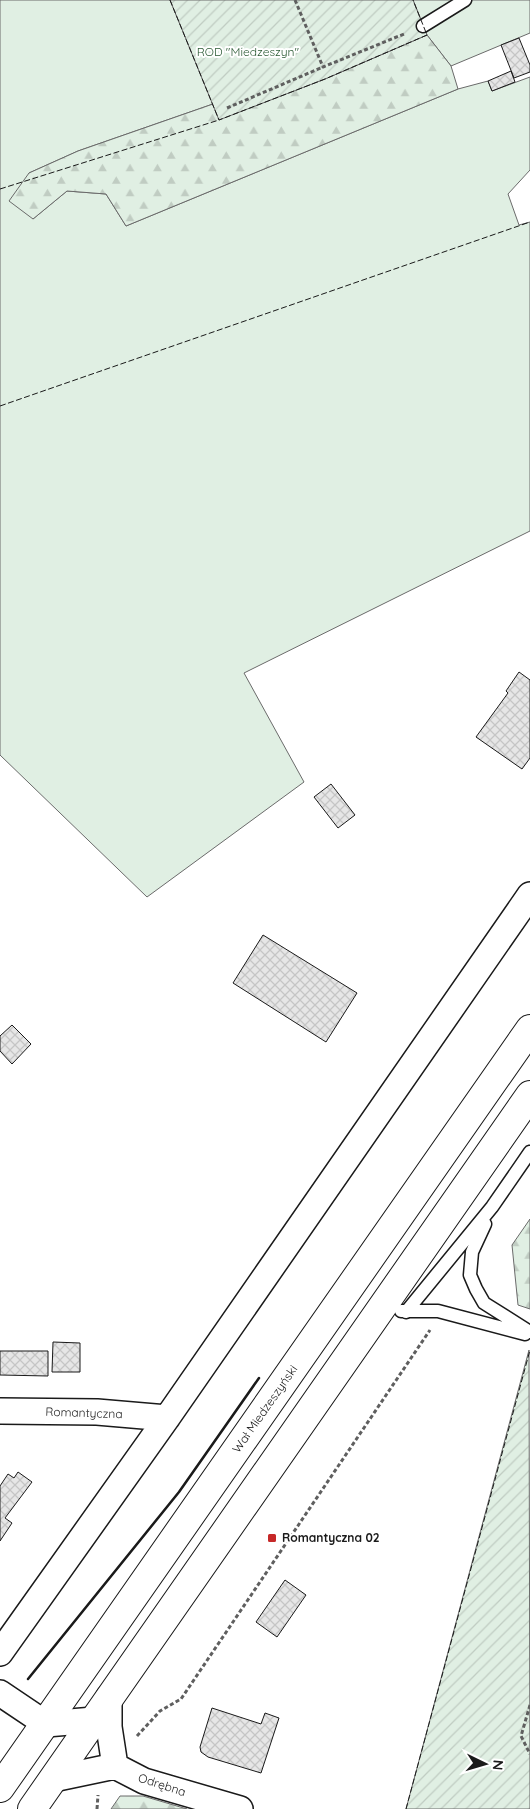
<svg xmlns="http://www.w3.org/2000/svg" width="530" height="1809" font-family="Quicksand,sans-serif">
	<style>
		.grass { fill: #e0efe3; stroke: #6a6a6a }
		.forest { fill: url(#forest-firs); stroke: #6a6a6a }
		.garden { fill: url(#garden-furrows); stroke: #6a6a6a }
		.building { fill: url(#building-cross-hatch); stroke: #1a1a1a }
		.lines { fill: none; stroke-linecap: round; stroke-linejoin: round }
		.lane-casing { stroke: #1a1a1a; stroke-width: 15 }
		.street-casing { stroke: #1a1a1a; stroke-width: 28 }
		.secondary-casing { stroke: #1a1a1a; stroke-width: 30 }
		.path { stroke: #5f5f5f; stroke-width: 3; stroke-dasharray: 4 2.5; stroke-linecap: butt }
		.lane { stroke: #fff; stroke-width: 12 }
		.street { stroke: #fff; stroke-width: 25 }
		.secondary { stroke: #fff; stroke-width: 28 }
		.fence { stroke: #1a1a1a; stroke-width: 1; stroke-dasharray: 6 2.5; stroke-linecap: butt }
		.wall { stroke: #1a1a1a; stroke-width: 2.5 }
		.poi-dot { fill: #c62828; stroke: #fff; stroke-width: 2 }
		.labels { text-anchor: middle; stroke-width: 4; stroke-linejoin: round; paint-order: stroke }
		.park-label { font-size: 12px; fill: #2b5a34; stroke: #fff }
		.street-label { font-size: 12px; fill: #1a1a1a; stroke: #fff }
		.poi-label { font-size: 12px; font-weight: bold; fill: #1a1a1a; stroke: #fff; text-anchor: start }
	</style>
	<defs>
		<pattern id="forest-firs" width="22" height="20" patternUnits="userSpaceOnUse" patternTransform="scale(1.25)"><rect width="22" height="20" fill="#e0efe3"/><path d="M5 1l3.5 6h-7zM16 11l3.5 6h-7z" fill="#c0ccc2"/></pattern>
		<pattern id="garden-furrows" width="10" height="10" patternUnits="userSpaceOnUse" patternTransform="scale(1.25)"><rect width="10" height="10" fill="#e0efe3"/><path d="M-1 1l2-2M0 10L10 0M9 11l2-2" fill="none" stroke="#c0ccc2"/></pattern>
		<pattern id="building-cross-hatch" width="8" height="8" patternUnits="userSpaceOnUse" patternTransform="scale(1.25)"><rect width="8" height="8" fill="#e6e6e6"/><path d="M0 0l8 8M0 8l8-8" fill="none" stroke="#c5c5c5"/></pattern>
	</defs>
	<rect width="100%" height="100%" fill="#fff"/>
	<path class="grass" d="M0,0H170L213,104L78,151L29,173L33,219L67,191L106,194L126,226L458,89L488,81L492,91L530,77V170L508,194L519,225L530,222V531L244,673L304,782L147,897L0,755Z
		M413,0H530V33L451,66L427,35Z"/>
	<path class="forest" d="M427,35L451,66L458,89L126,226L106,194L67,191L33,219L9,201L29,173L78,151L213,104L219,119L325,79Z
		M530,1219V1309L518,1305L512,1245Z
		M120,1796H143L187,1809H111Z"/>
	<path class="garden" d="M170,0H413L427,35L325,79L219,120Z
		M529,1350L530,1809H406Z"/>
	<path class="building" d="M519,38L530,65V72L514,78L501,45Z
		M511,71L515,82L492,91L488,81Z
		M519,672L530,680V758L522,769L476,737L508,693L506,691Z
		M331,784L355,815L338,828L314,797Z
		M263,935L357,993L326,1042L233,983Z
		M12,1025L31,1044L12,1064L0,1051V1036Z
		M53,1342L80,1343V1372H52Z
		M0,1351H48V1376L0,1375Z
		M18,1472L32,1482L5,1518L12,1523L0,1541V1486L8,1474L14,1478Z
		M285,1580L306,1595L277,1637L256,1622Z
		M212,1708L261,1724L265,1713L279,1718L261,1773L208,1757L201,1752L200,1747Z"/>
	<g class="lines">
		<defs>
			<path id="lane" d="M423,26L465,0
				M485,1224L472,1252L470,1275L476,1289L484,1303L530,1332
				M401,1311H438L525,1334
				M406,1312L492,1207L530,1152"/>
			<path id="street" d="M0,1411L97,1412L167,1418
				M0,1653L167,1418L530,895
				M0,1693L46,1724L94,1720
				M109,1697V1727L115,1766
				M53,1779L115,1766L144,1781L240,1809"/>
			<path id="secondary" d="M0,1788L530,1029
				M32,1809L530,1095"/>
		</defs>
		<use href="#lane" class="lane-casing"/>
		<use href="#street" class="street-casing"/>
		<use href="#secondary" class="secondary-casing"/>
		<path class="path" d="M295,0L323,67L404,34
			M227,108L323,67
			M530,1705L521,1736L530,1754
			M137,1736L160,1711L181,1699L430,1330
			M97,1809L98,1795"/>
		<use href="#lane" class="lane"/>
		<use href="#street" class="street"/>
		<use href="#secondary" class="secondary"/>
		<path class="fence" d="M170,0L219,120L325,79L427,35L413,0
			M0,189L219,120
			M0,406L530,222
			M406,1809L530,1350"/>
		<path class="wall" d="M28,1679L179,1492L259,1378"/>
	</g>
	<rect class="poi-dot" x="267" y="1533" width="10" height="10" rx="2.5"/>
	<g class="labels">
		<g class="park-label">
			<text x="248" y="56">ROD "Miedzeszyn"</text>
		</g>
		<g class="street-label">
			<text transform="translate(265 1409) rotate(-55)" y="4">Wał Miedzeszyński</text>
			<text transform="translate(84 1413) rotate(2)" y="4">Romantyczna</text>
			<text transform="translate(162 1785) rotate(18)" y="4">Odrębna</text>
		</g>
		<g class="poi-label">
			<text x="282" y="1542">Romantyczna 02</text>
		</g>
	</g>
	<g transform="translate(485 1764) rotate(95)" stroke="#ffffff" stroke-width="4" paint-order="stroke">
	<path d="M0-4L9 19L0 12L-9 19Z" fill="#1a1a1a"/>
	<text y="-8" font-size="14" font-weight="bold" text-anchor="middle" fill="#1a1a1a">N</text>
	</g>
</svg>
